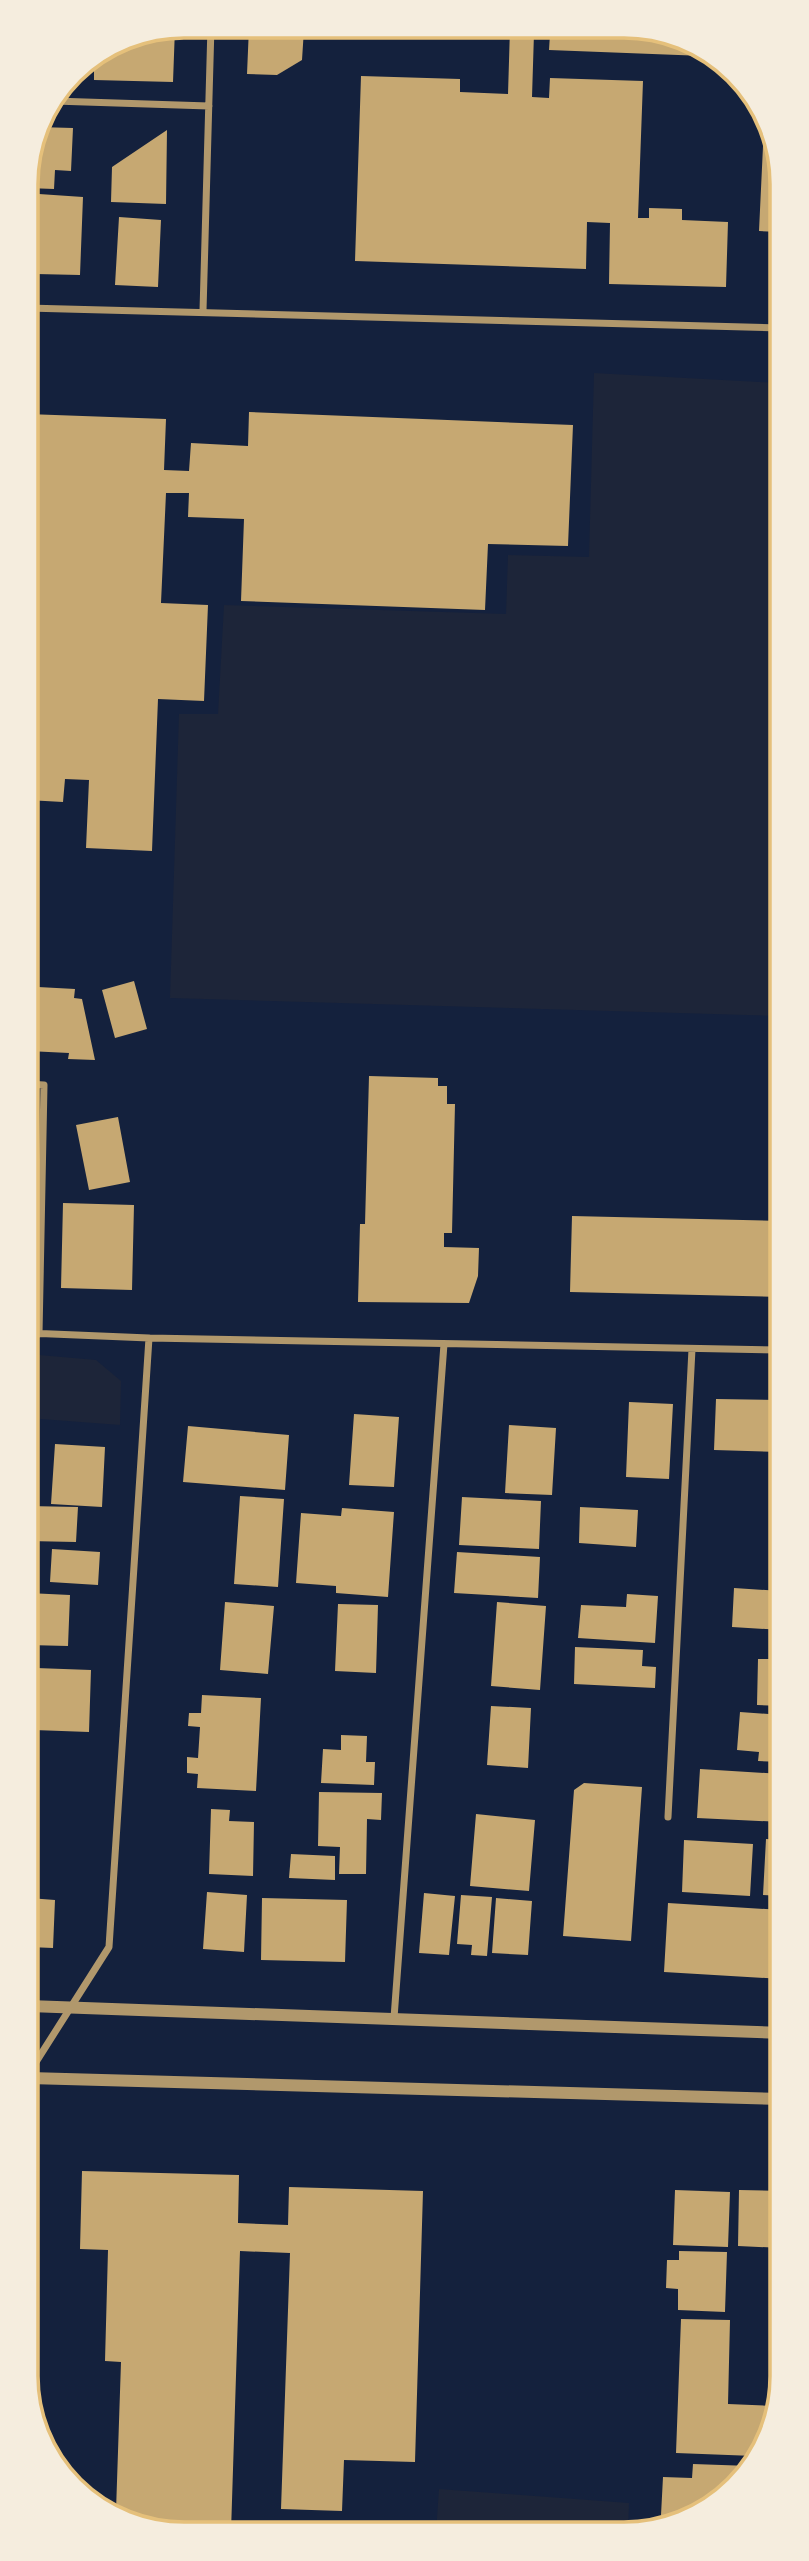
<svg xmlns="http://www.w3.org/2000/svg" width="809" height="2561" font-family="'Nunito Sans',sans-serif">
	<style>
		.green { fill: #1d2539 }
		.building { fill: #c6a872 }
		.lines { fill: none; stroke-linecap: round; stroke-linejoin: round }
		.minor { stroke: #b1986c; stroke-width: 7 }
		.tertiary { stroke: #b1986c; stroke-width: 12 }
		.rim { fill: none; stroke: #e5c07b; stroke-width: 3.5 }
	</style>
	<rect width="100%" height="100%" fill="#14213d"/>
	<path class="green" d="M594,373L780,383L781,1016L170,998L179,714H218L224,605L506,614L508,555L589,557Z
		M28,1354L96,1360L121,1381L120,1425L28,1418Z
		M439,2489L629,2503L628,2532H436Z"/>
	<path class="building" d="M249,27L304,29L302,60L277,75L247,74Z
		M175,28L173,82L94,80V58L125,38Z
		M510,28L655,29L704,56L549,50L550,34L534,33L532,97L549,98L550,78L643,81L638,218H649V208L682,209V220L728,222L726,287L609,284L610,223L587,222L586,269L355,261L361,76L460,79V92L508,94Z
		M764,125L780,154V232L759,231Z
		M38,127L73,128L71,171L55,170L54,189L27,188V175Z
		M167,130L166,204L111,202L112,167Z
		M39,194L83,197L80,275L36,274Z
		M119,217L161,220L158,287L115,285Z
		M249,412L573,425L568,546L488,544L485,610L241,601L244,519L188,517L189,493H166L161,603L208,605L204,701L158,699L152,851L86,848L89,780L65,779L63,802L27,800V414L166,419L164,470L189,471L191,443L248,446Z
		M134,981L147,1029L115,1038L102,990Z
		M38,987L75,989L74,998L82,999L95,1060L68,1059L69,1053L28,1051V1024H37Z
		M369,1076L438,1078V1086H447V1104H455L452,1233H444V1247L479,1248L478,1276L469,1303L358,1302L360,1224H365Z
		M118,1117L130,1182L89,1190L76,1125Z
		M63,1203L134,1205L132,1290L61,1288Z
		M572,1216L781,1221V1297L570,1292Z
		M716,1399L781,1400V1452L714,1450Z
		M629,1402L673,1404L669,1479L626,1477Z
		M354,1414L399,1417L394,1487L349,1485Z
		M509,1425L556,1428L552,1495L505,1493Z
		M188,1426L289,1435L285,1490L183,1482Z
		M55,1444L105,1447L102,1507L51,1504Z
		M240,1496L284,1499L278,1587L234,1584Z
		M462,1497L541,1501L539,1549L459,1545Z
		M28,1506L78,1507L76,1542L28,1541Z
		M580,1507L638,1510L636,1547L579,1543Z
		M342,1508L394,1512L388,1597L336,1593V1586L296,1583L301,1513L341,1516Z
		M52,1549L100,1552L98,1585L50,1582Z
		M457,1552L540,1557L538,1598L454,1593Z
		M734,1588L781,1591L782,1630L732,1627Z
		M28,1593L70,1595L68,1646L28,1645Z
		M627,1594L658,1596L655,1643L578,1638L581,1605L626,1607Z
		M225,1602L274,1606L268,1674L220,1670Z
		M497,1602L546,1606L540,1690L491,1686Z
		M338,1604L378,1605L376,1673L335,1671Z
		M575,1647L643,1650L642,1666L656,1667L655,1688L574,1684Z
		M758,1659H782V1706L757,1705Z
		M36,1668L91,1670L89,1732L34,1730Z
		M202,1695L261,1698L256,1791L197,1788L198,1774L187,1773V1757L198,1758L200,1727L188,1726L189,1713H201Z
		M491,1706L531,1708L528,1768L487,1765Z
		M740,1712L782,1715V1762L758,1761L759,1752L737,1750Z
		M341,1735L367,1736L366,1762H375L374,1785L321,1783L323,1749L341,1750Z
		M700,1769L782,1774V1822L697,1818Z
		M584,1783L642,1787L631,1941L563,1936L574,1790Z
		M319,1792L382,1793L381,1820L367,1819L366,1874H339L340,1847L318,1846Z
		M211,1809L230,1810L229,1821L254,1822L253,1876L209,1874Z
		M476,1814L535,1820L529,1891L470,1886Z
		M766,1839L782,1840V1896L763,1895Z
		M684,1840L753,1844L750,1896L682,1892Z
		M291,1854L335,1856V1880L289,1878Z
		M207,1892L247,1895L244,1952L203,1949Z
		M424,1893L455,1896L449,1955L419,1953Z
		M461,1895L492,1897L487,1956L471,1955L472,1945L457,1944Z
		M29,1898L55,1900L53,1948L29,1947Z
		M262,1898L347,1900L345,1962L261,1960Z
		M496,1898L532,1901L528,1955L492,1953Z
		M668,1903L782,1910V1979L664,1972Z
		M82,2171L239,2175L238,2223L288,2225L289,2187L423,2191L415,2462L344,2460L342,2511L281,2509L290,2253L240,2251L231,2532H154L116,2511L121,2362L105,2361L108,2250L80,2249Z
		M675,2190L730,2192L728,2247L673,2245Z
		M739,2190L782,2191V2248L738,2246Z
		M679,2251L727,2252L725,2312L678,2310V2289L666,2288L667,2260H679Z
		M681,2319L730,2320L728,2404L774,2406L754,2456L676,2453Z
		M693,2464L750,2466L744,2480L683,2516L661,2515L663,2477L692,2478Z"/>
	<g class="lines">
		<path class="minor" d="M54,101L209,106
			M27,308L780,328
			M203,311L211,26
			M28,1084L44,1085L39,1334
			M28,1333L149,1338L781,1350
			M668,1817L692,1349
			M394,2018L444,1344
			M29,2073L109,1947L149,1338"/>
		<path class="tertiary" d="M29,2006L782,2033
			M29,2078L782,2099"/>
	</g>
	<path d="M0 0H809V2561H0ZM184 38H624A146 146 0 0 1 770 184V2376A146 146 0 0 1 624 2522H184A146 146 0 0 1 38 2376V184A146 146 0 0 1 184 38Z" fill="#f5edde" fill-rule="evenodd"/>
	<path class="rim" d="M184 38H624A146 146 0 0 1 770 184V2376A146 146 0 0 1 624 2522H184A146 146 0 0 1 38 2376V184A146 146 0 0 1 184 38Z"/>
</svg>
